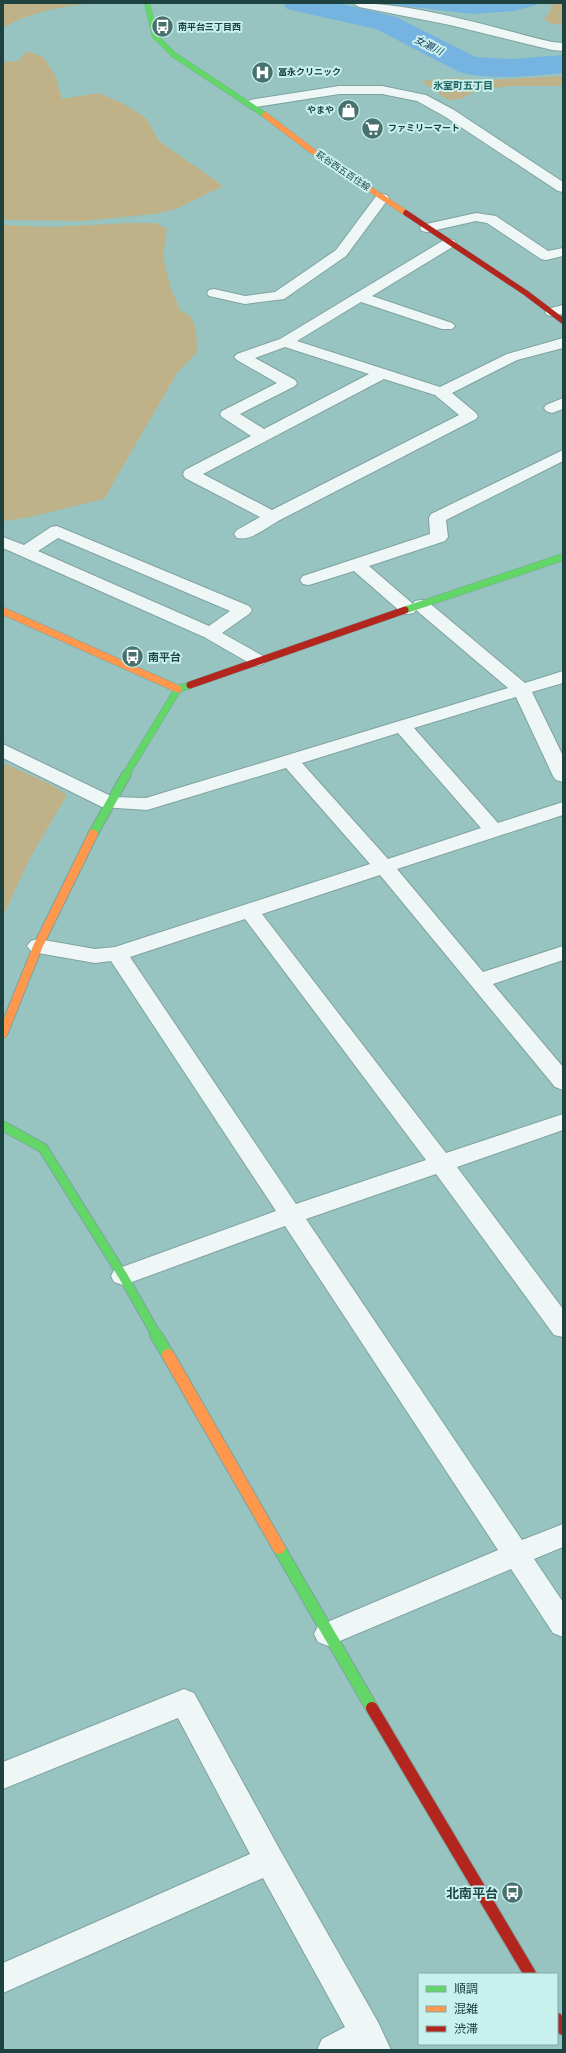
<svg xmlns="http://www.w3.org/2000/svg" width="566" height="2053" font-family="'Source Sans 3','Noto Sans JP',sans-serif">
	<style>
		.green { fill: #c0b288 }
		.water { fill: #75b3e1 }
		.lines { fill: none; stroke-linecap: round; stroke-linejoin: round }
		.river { fill: #75b3e1; fill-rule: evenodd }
		.street-casing { stroke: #7ea2a0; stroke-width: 2 }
		.fast-far3-casing { stroke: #7ea2a0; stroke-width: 6 }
		.fast-far2-casing { stroke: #7ea2a0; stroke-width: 8 }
		.fast-far1-casing { stroke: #7ea2a0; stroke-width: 11 }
		.fast-casing { stroke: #7ea2a0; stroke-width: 14 }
		.slow-far3-casing { stroke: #7ea2a0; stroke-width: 6 }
		.slow-far2-casing { stroke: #7ea2a0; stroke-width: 8 }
		.slow-far1-casing { stroke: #7ea2a0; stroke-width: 11 }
		.slow-casing { stroke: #7ea2a0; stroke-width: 14 }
		.jam-far2-casing { stroke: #7ea2a0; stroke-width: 6 }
		.jam-far1-casing { stroke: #7ea2a0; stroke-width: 8 }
		.jam-casing { stroke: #7ea2a0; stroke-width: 14 }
		.street { fill: #eff6f6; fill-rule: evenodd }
		.fast-far3 { stroke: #63d668; stroke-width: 5.5 }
		.fast-far2 { stroke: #63d668; stroke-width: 7 }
		.fast-far1 { stroke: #63d668; stroke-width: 9 }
		.fast { stroke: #63d668; stroke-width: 12 }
		.slow-far3 { stroke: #ff974d; stroke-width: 5.5 }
		.slow-far2 { stroke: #ff974d; stroke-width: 7 }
		.slow-far1 { stroke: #ff974d; stroke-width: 9 }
		.slow { stroke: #ff974d; stroke-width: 12 }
		.jam-far2 { stroke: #b3261e; stroke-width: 5.5 }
		.jam-far1 { stroke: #b3261e; stroke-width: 7 }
		.jam { stroke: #b3261e; stroke-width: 12 }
		.labels { text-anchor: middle; stroke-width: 4; stroke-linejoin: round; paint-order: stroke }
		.far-poi-label { font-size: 9px; font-weight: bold; fill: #1e423f; stroke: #c8f0ec; text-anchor: start }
		.far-street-label { font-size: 9px; fill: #1e423f; stroke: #c8f0ec }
		.far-water-label { font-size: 10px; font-style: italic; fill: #153a5c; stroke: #c8f0ec }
		.far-neighbourhood-label { font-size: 10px; font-weight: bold; fill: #1d615c; stroke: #c8f0ec }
		.poi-label { font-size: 11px; font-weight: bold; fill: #1e423f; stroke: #c8f0ec; text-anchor: start }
		.near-poi-label { font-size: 13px; font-weight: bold; fill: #1e423f; stroke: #c8f0ec; text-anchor: end }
	</style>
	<rect width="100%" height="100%" fill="#97c4c1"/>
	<path class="green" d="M3,3H102C67,5 34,10 3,28Z
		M552,3H563V25L552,24L544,19L550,12Z
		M27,51L43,57L55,75L62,99L98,93L122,103L146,118L159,141L223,186L176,209L154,214L83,221L3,220V62L18,61Z
		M563,76V86H513L478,90L461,99L448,100L421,81L452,78L489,80Z
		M129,223H156L167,229L163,256L170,286L180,310L191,317L196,330L197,352L177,373L104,499L25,518L3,521V225L51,227Z
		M3,763L50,784L67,795L30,858L3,916Z"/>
	<path class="water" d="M378,3H537L536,5L514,11L473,14Z"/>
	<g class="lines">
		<path class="river" d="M283,3H338L396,17L476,57L511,59L563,55V73C529,76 493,81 459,72L376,29L287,9Z"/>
		<defs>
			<path id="street" d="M353,3C415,3 491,27 552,42L563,43V51L552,50L450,25L359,7Z
				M339,86H382L426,95L454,110L563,182V192L558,191L444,116L417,101L382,94H339L250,108L244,104L250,100Z
				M382,194L387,195L389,198L346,256L284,299L245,304L209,296L207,293L209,290L214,289L245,296L275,292L336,250L377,195Z
				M476,213L496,216L548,251L563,248V256L546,260L541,259L487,223L476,221L427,232L422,231L420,228L422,225Z
				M449,239L454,240L456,243L454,246L372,296L452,323L455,326L452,329H442L361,302L297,341L440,387L507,354L563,338V348L517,360L452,393L476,413L478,416L476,419L278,521C266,528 251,541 237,538L234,534L237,530L260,517L185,478L183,474L185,470L251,436L222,417L220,414L222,411L277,383L237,360L234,357L237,354L280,339L444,240ZM285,347L369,374L264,429L240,414L295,386L297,383L295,380L255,358ZM384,379L435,395L459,415L272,510L203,474Z
				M563,305V314L552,316L547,315L545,312L547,309Z
				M563,398V409L552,413L546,411L544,408L546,405Z
				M563,450V461L446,520L448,537L445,541L369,566L413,604L415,601L421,600L427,601L525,683L563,671V683L532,692L563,756V782L556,780L553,776L516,697L414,728L498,823L563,802V815L397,869L483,972L563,946V960L493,984L563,1067V1090L555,1087L380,875L262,914L446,1153L563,1114V1130L457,1167L563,1309V1337L554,1335L436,1174L306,1219L522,1540L563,1524V1547L534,1559L563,1602V1637L553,1633L511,1569L328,1646L318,1642L314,1634L318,1626L498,1550L285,1226L132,1282L123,1285L114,1282L111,1276L114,1270L276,1211L111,961L95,963L38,953L31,951L27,946L31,941L38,939L95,949L115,947L370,864L286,768L147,810L102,807L3,758V744L113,797L146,798L508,688L416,610L414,613L408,614L402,613L354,571L309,585L303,584L300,580L303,576L430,534L429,518L431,514ZM398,733L481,828L388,859L302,763ZM245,919L426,1160L296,1204L130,957Z
				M57,526L249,606L252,610L249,614L222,633L263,656L266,660L263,664L257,666L251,664L204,637L3,548V537L24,545L51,527ZM58,538L230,611L209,626L38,551Z
				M184,1689L194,1693L280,1850L378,2022L391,2050H317L322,2039L345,2027L263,1878L3,1993V1963L250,1854L178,1718L3,1789V1762Z"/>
			<path id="fast-far3" d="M147,3L155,36L174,55L265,115"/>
			<path id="fast-far2" d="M405,610L563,557
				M125,776L178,689L190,685"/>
			<path id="fast-far1" d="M93,834L126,775
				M3,1126L43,1148L123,1276L157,1336"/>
			<path id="fast" d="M156,1335L168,1355
				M279,1548L372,1708"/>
			<path id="slow-far3" d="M265,115L311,150L406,213"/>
			<path id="slow-far2" d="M3,611L178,689"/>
			<path id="slow-far1" d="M3,1033L38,946L93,834"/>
			<path id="slow" d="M168,1355L279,1548"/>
			<path id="jam-far2" d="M406,213L526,293L563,321"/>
			<path id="jam-far1" d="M190,685L405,610"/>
			<path id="jam" d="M372,1708L530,1974
				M557,2019L563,2029"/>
		</defs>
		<use href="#street" class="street-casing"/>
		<use href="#fast-far3" class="fast-far3-casing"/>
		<use href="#fast-far2" class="fast-far2-casing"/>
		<use href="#fast-far1" class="fast-far1-casing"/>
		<use href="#fast" class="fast-casing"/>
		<use href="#slow-far3" class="slow-far3-casing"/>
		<use href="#slow-far2" class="slow-far2-casing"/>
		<use href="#slow-far1" class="slow-far1-casing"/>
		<use href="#slow" class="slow-casing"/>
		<use href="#jam-far2" class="jam-far2-casing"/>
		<use href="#jam-far1" class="jam-far1-casing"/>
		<use href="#jam" class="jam-casing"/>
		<use href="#street" class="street"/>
		<use href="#fast-far3" class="fast-far3"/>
		<use href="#fast-far2" class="fast-far2"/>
		<use href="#fast-far1" class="fast-far1"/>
		<use href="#fast" class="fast"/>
		<use href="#slow-far3" class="slow-far3"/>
		<use href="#slow-far2" class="slow-far2"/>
		<use href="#slow-far1" class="slow-far1"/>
		<use href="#slow" class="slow"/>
		<use href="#jam-far2" class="jam-far2"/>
		<use href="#jam-far1" class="jam-far1"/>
		<use href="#jam" class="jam"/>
	</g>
	<defs>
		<symbol id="bus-disc" viewBox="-11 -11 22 22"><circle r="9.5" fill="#48706c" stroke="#c8f0ec"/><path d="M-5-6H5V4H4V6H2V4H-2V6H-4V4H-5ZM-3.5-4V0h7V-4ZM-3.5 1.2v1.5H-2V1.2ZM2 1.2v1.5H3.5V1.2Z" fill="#fff"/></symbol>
		<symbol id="hospital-disc" viewBox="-11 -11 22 22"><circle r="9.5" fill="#48706c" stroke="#c8f0ec"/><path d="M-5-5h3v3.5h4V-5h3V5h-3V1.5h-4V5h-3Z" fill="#fff"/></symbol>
		<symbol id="shop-disc" viewBox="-11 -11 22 22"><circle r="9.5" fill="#48706c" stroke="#c8f0ec"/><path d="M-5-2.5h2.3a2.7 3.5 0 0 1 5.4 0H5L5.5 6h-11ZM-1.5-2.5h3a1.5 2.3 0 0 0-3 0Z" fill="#fff"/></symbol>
		<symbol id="supermarket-disc" viewBox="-11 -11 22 22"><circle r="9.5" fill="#48706c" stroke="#c8f0ec"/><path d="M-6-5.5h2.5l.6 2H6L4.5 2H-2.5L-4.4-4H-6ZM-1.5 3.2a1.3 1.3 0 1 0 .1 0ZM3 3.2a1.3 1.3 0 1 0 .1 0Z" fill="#fff"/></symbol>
	</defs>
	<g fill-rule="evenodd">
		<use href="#bus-disc" x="150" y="14" width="25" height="25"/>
		<use href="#hospital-disc" x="250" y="60" width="25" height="25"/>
		<use href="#shop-disc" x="336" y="98" width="25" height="25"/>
		<use href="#supermarket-disc" x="360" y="116" width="25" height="25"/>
		<use href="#bus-disc" x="120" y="644" width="25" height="25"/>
		<use href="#bus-disc" x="500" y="1880" width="25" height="25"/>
	</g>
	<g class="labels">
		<g class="far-poi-label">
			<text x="178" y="30">南平台三丁目西</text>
			<text x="278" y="75">冨永クリニック</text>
			<text x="334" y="113" text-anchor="end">やまや</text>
			<text x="388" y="131">ファミリーマート</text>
		</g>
		<g class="far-street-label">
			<text transform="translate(343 171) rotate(34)" y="3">萩谷西五百住線</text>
		</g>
		<g class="far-water-label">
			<text transform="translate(429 45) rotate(27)" y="4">女瀬川</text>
		</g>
		<g class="far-neighbourhood-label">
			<text x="463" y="89">氷室町五丁目</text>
		</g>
		<g class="poi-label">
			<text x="148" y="661">南平台</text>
		</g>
		<g class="near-poi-label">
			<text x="498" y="1898">北南平台</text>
		</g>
	</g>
	<rect width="566" height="2053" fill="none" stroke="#1e423f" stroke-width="8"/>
	<rect x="418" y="1973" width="140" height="72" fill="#c8f0ec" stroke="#84aaa7"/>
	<rect x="426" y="1986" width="20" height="6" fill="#63d668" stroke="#84aaa7"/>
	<text x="454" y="1993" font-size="12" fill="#1e423f">順調</text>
	<rect x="426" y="2006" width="20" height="6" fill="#ff974d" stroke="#84aaa7"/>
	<text x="454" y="2013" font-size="12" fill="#1e423f">混雑</text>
	<rect x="426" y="2026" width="20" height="6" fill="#b3261e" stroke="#84aaa7"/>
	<text x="454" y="2033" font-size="12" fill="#1e423f">渋滞</text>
</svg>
